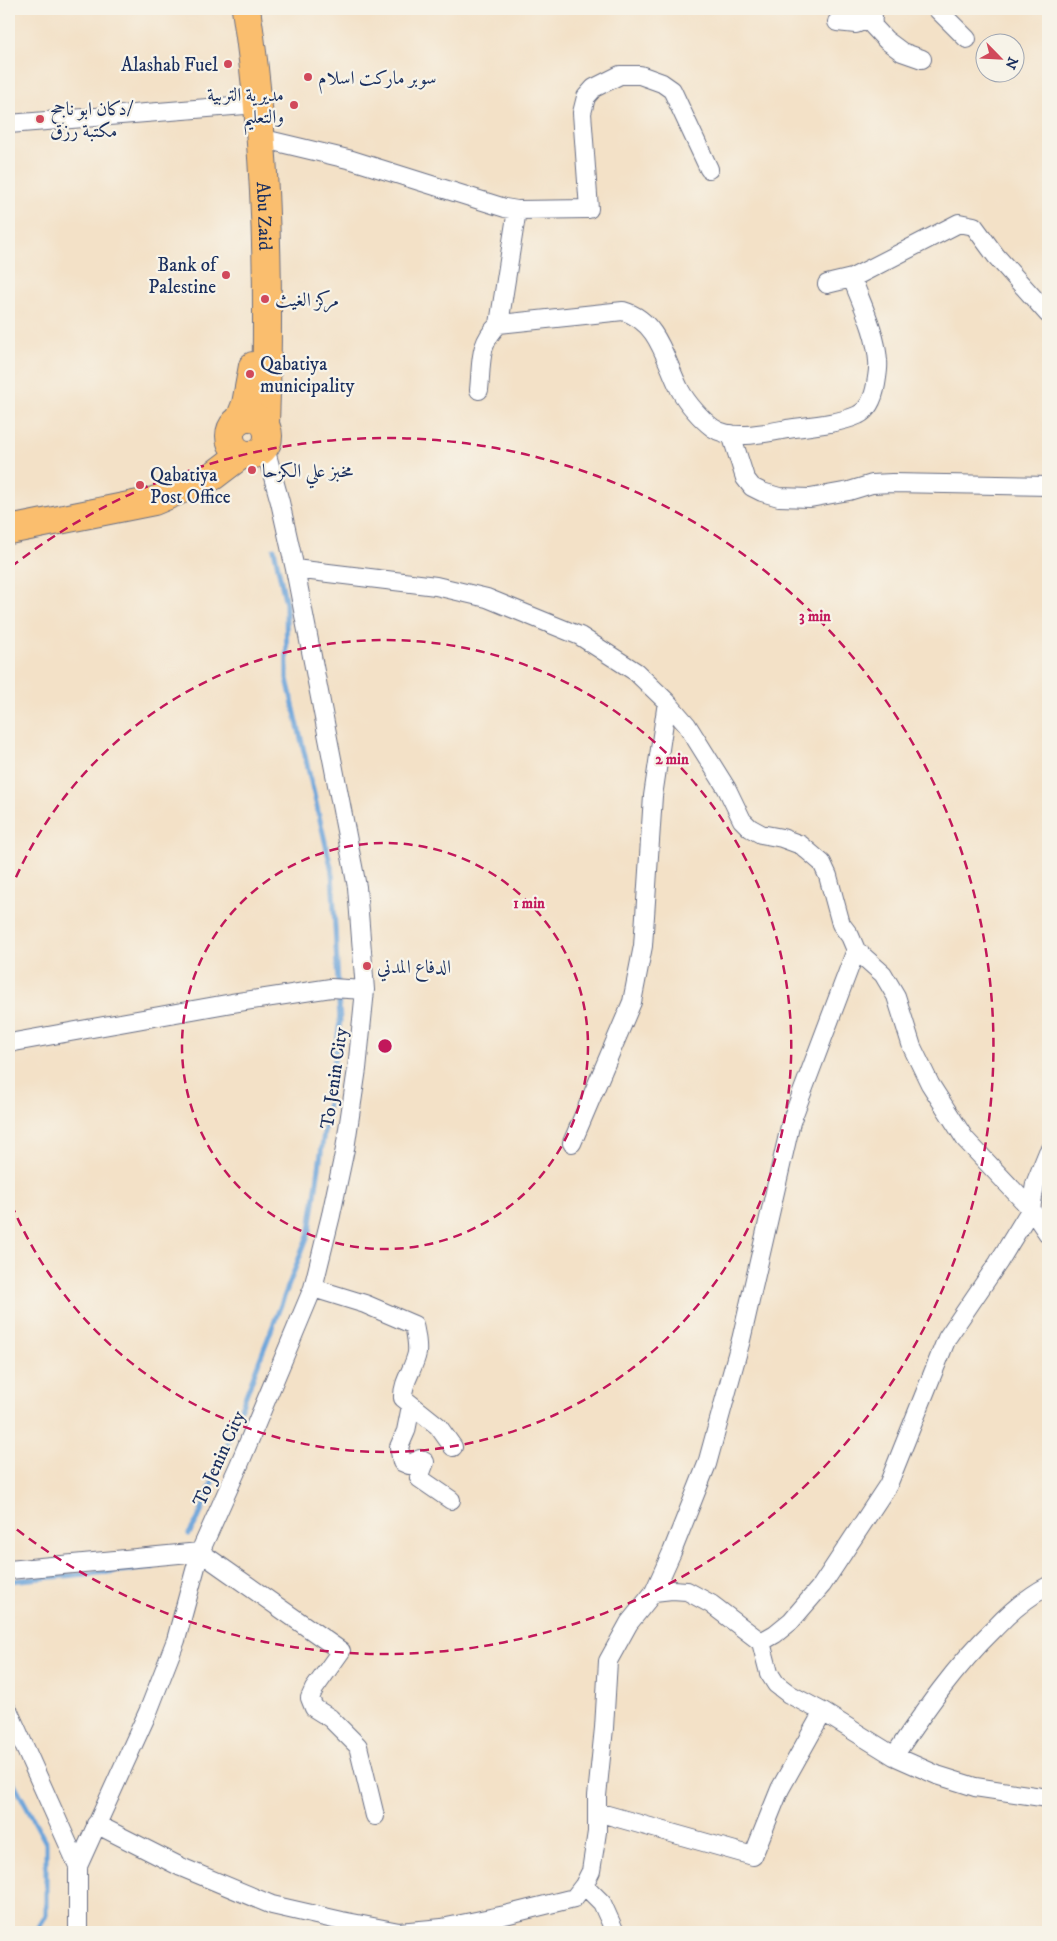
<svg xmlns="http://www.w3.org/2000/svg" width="1057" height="1941" font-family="'IM FELL DW Pica',Amiri,serif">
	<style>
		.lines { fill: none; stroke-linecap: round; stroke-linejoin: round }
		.stream { stroke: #6ca4da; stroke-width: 5 }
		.minor-casing { stroke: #676d83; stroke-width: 20 }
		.primary-casing { stroke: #676d83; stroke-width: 30 }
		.minor { stroke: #fff; stroke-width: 18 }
		.primary { stroke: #fabe6e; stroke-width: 28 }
		.ring { fill: none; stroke: #c2185b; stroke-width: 2.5; stroke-dasharray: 9 6 }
		.poi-dot { fill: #d1495b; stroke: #f7f3e8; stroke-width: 2 }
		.labels { text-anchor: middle; stroke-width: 4.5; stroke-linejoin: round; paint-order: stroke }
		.poi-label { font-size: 19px; fill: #1b2f5e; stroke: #f7f3e8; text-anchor: start }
		.street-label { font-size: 19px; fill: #1b2f5e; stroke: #f7f3e8 }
		.centre { fill: #c2185b; stroke: #f7f3e8; stroke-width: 2.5 }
		.ring-label { font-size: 15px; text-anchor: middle; font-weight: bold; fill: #c2185b; stroke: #f7f3e8; stroke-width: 4.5; stroke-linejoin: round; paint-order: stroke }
	</style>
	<rect width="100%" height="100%" fill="#f7f3e8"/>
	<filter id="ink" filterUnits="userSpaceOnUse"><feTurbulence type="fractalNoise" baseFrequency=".02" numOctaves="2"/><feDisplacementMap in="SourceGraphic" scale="10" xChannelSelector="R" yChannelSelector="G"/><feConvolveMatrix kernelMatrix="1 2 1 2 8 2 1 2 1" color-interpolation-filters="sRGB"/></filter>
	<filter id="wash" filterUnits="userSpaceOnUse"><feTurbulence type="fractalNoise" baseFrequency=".0096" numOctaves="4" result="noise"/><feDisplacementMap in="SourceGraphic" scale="20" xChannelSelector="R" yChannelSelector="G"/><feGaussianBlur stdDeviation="1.12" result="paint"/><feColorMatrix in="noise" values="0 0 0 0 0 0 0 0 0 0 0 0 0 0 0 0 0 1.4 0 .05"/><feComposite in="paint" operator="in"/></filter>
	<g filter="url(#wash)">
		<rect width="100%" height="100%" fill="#f3e1c7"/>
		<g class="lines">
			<path class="stream" d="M189,1534L198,1519L310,1230L340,1021L332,871L287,679L286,604L274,549
				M9,1581L152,1568
				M9,1774L46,1843V1915L36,1932"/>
		</g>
	</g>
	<g filter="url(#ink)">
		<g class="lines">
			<defs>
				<path id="minor" d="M872,9L873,26L886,40L902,52L922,59
					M937,9L967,39
					M837,22L856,24L873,17
					M9,124L245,105
					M260,138L352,160L505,208L517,210L589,209L582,113L586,97L594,88L620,75H640L662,83L672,90L709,169
					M827,284L852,278L959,223L974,226L996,256L1048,314
					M499,324L623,311C659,321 665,361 680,390C687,403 701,419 713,428C732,441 766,433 787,429C808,426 838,424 858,415C870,409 874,396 876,384C877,377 879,368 878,361C876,332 862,305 852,278
					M479,390C482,362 478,344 499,324L517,210
					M731,434L745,478L752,487L762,492L779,497L810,498L849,491L872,484L892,483L1048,486
					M295,569L436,586L487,598L580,636L636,672L667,702L687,725L727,789L742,820L750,828L761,834L782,838L801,845L822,863L828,876L841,924L850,936L856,950L883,974L896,996L912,1047L930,1084L965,1139L1031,1209L1048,1234
					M9,1043L232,1003L331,988L365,990
					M572,1143L632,1002L643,946L653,796L667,702
					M313,1288L365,1304L414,1325C416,1335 418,1343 417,1353C414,1369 402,1382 403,1398L438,1426L453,1447
					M411,1406L406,1431L399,1447L402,1462L409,1465L420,1459L425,1462L419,1478L451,1500
					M9,1570L200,1552L341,1651L314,1689L310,1698L314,1708L330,1718L358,1746L375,1816
					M654,1592L672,1590L687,1591L711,1604L761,1642L769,1673L776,1684L789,1694L823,1712L894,1756L937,1775L975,1787L1048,1798
					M761,1642L775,1634L791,1621L822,1585L888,1485L947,1338L998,1263L1031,1209L1035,1184L1048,1152
					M9,1712L78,1866
					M894,1756C925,1710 954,1668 994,1629C1010,1612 1027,1597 1048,1586
					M597,1812L753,1856L780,1789L823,1712
					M96,1824L181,1867L272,1905L342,1921L399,1932L442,1928L505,1915L574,1898L584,1885L591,1871L597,1832V1796L604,1728L608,1661L629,1623L654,1592L672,1552L707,1464L741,1340L791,1122L856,950
					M584,1885L602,1903L615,1932
					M78,1932V1866L148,1712L176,1640L200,1552L239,1465L313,1288L331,1215L345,1149L357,1069L365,990L357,887L295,569L280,502L265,448"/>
				<g id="primary">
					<path id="s1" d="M246,9C267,145 270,286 265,424"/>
					<circle cx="249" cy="436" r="19"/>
					<path d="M240,419L246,404L253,366"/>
					<path d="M9,530L154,501L213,476L242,454"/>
				</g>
			</defs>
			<use href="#minor" class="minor-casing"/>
			<use href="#primary" class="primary-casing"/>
			<use href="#minor" class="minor"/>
			<use href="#primary" class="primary"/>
		</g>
	</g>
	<g class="ring">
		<circle cx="385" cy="1046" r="203"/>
		<path d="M10 891A406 406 0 1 1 10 1201"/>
		<path d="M11 567A608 608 0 1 1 11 1525"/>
	</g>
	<g class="poi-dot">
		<circle cx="228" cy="64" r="5"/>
		<circle cx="308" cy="77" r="5"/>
		<circle cx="294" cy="105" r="5"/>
		<circle cx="40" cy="119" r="5"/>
		<circle cx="226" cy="275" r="5"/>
		<circle cx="265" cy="299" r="5"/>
		<circle cx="250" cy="374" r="5"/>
		<circle cx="252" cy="470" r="5"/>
		<circle cx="140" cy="485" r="5"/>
		<circle cx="367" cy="966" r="5"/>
	</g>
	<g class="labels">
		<g class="poi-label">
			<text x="218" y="71" text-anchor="end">Alashab Fuel</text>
			<text x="318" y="84">سوبر ماركت اسلام</text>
			<text x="284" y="101" text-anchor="end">مديرية التربية<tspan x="284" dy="22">والتعليم</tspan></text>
			<text x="50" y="115">دكان ابو ناجح/<tspan x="50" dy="22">مكتبة رزق</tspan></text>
			<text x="216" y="271" text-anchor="end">Bank of<tspan x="216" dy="22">Palestine</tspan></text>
			<text x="275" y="306">مركز الغيث</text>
			<text x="260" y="370">Qabatiya<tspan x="260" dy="22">municipality</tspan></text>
			<text x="262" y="477">مخبز علي الكزحا</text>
			<text x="150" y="481">Qabatiya<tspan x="150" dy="22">Post Office</tspan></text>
			<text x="377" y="973">الدفاع المدني</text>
		</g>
		<g class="street-label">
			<text dy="7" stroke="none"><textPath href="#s1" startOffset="208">Abu Zaid</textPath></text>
			<text transform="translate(333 1078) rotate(-82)" y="7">To Jenin City</text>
			<text transform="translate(218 1458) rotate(-66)" y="7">To Jenin City</text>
		</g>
	</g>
	<circle cx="385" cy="1046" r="8" class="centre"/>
	<g class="ring-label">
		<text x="815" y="621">3 min</text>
		<text x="672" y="764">2 min</text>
		<text x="529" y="908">1 min</text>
	</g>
	<rect width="1057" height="1941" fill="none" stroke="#f7f3e8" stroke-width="30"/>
	<g transform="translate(1000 58) rotate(114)"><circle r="24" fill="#f7f3e8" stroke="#9fa5b1"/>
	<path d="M0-4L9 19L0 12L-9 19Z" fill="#d1495b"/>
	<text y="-8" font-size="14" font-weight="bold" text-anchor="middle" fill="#1b2f5e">N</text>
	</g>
</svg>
